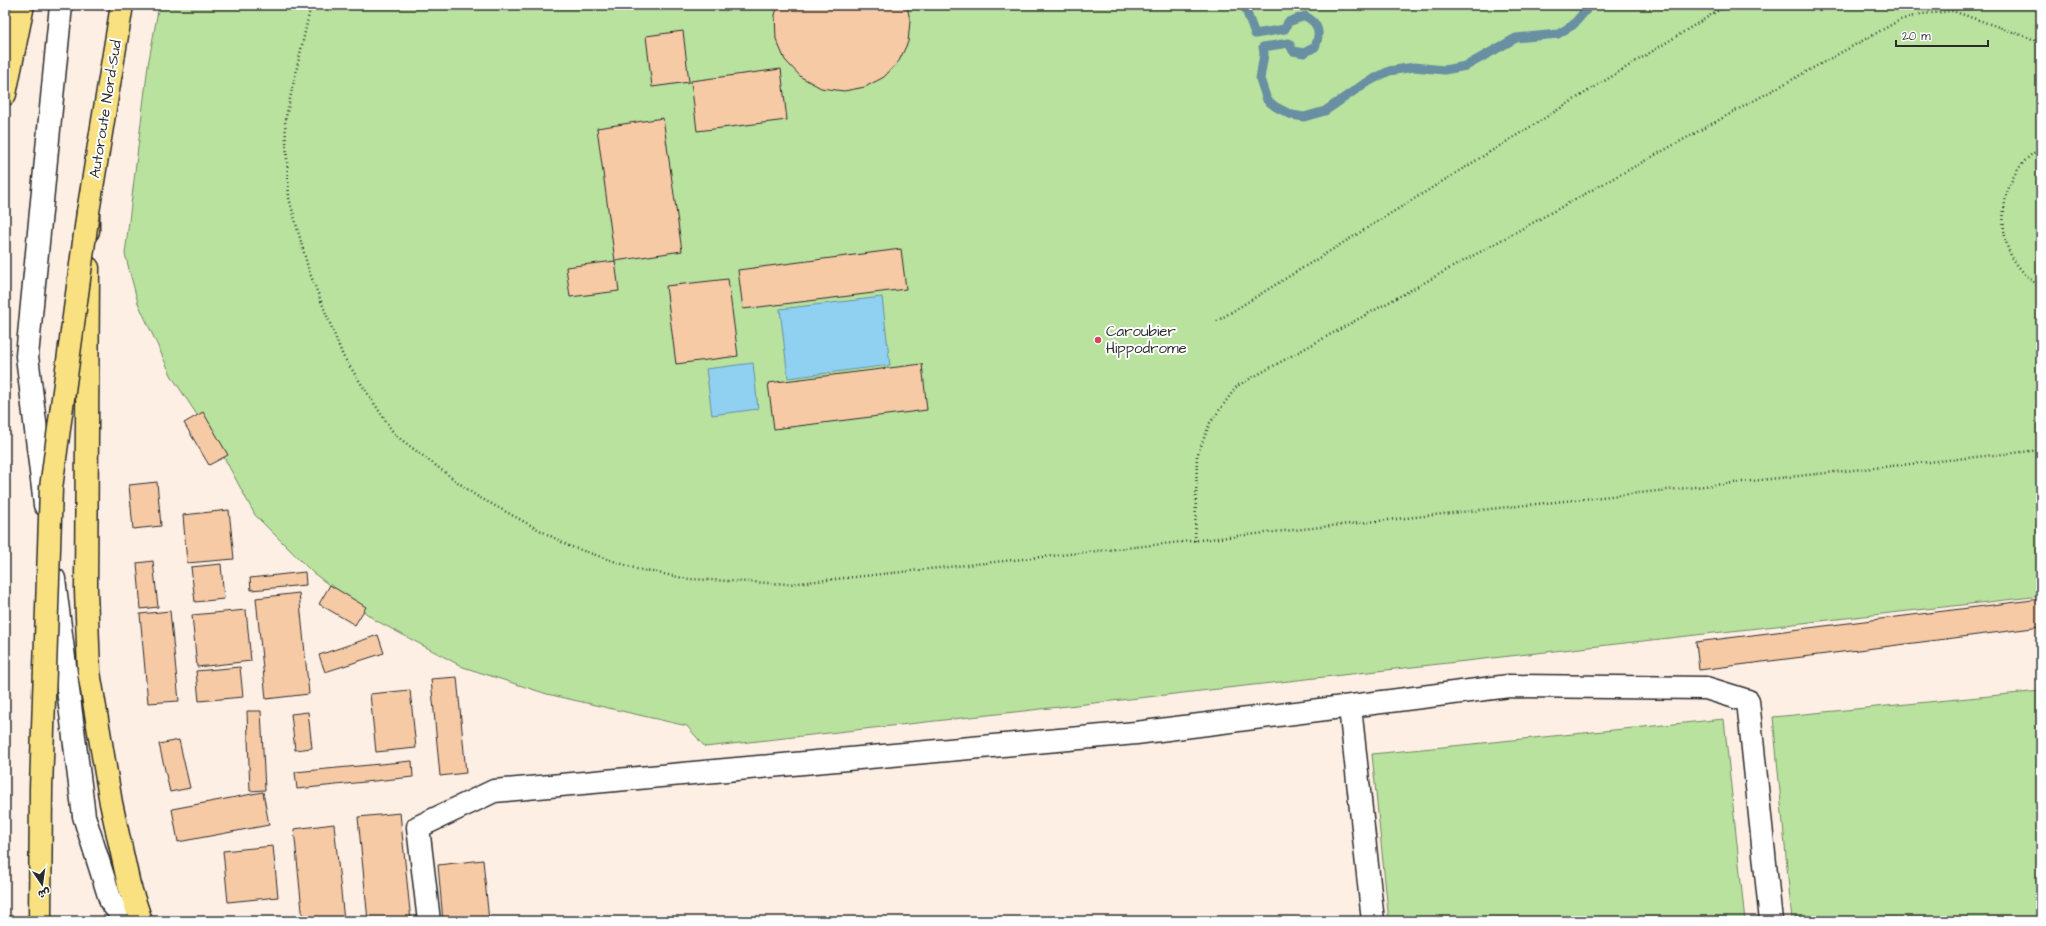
<svg xmlns="http://www.w3.org/2000/svg" width="2046" height="926" font-family="'Architects Daughter','Playpen Sans Arabic',sans-serif">
	<style>
		.green { fill: #b8e29e; stroke: #728664 }
		.water { fill: #90d1f1; stroke: #688fa2 }
		.lines { fill: none; stroke-linecap: round; stroke-linejoin: round }
		.stream { stroke: #688fa2; stroke-width: 9 }
		.building { fill: #f7caa6; stroke: #2b2b2b }
		.minor-casing { stroke: #2b2b2b; stroke-width: 25 }
		.highway-casing { stroke: #2b2b2b; stroke-width: 25 }
		.path { stroke: #2b2b2b; stroke-width: 2.5; stroke-dasharray: 1 3; stroke-linecap: butt }
		.minor { stroke: #fff; stroke-width: 22 }
		.highway { stroke: #f9e181; stroke-width: 22 }
		.highway-bridge-casing { stroke: #2b2b2b; stroke-width: 25; stroke-linecap: butt }
		.highway-bridge { stroke: #f9e181; stroke-width: 22 }
		.poi-dot { fill: #d1495b; stroke: #fff; stroke-width: 1.5 }
		.labels { text-anchor: middle; stroke-width: 4; stroke-linejoin: round; paint-order: stroke }
		.street-label { font-size: 15px; fill: #2b2b2b; stroke: #fff }
		.poi-label { font-size: 15px; fill: #2b2b2b; stroke: #fff; text-anchor: start }
	</style>
	<rect width="100%" height="100%" fill="#fdefe4"/>
	<filter id="ink" filterUnits="userSpaceOnUse"><feTurbulence type="fractalNoise" baseFrequency=".025" numOctaves="2"/><feDisplacementMap in="SourceGraphic" scale="8" xChannelSelector="R" yChannelSelector="G"/><feConvolveMatrix kernelMatrix="1 2 1 2 8 2 1 2 1" color-interpolation-filters="sRGB"/></filter>
	<g filter="url(#ink)">
		<path class="green" d="M159,5H2041V596L705,747L687,726L547,694L463,667L375,620L312,572L255,515L219,448L172,377L138,303L125,254L148,65Z
			M2041,691V921H1792L1773,717Z
			M1724,719L1745,921H1389L1372,754Z"/>
		<path class="water" d="M882,297L890,365L788,378L780,309Z
			M753,363L758,409L712,415L706,369Z"/>
		<g class="lines">
			<path class="stream" d="M1244,5L1255,34L1285,29L1288,22L1305,16C1319,23 1321,33 1315,47L1304,53L1293,51L1289,43L1263,47L1264,54L1260,79L1267,100L1276,107L1292,115L1304,117L1325,111L1364,84L1389,71L1414,67L1444,70L1466,66L1516,38L1558,34L1573,25L1586,10L1585,5"/>
		</g>
		<path class="building" d="M778,5H907L910,21L908,42L899,61L884,77L865,87L844,91L821,88L801,77L785,60L776,39L775,15Z
			M683,31L689,82L652,87L646,36Z
			M781,69L787,120L697,131L691,81Z
			M663,118L682,251L615,261L597,128Z
			M901,249L906,289L743,309L738,270Z
			M615,261L619,291L570,297L566,267Z
			M728,279L738,356L676,364L666,286Z
			M922,364L927,410L774,429L768,383Z
			M203,412L228,455L209,465L184,423Z
			M157,482L161,526L133,529L129,485Z
			M229,510L234,559L187,563L183,515Z
			M153,561L158,607L141,609L137,563Z
			M221,564L224,599L195,602L191,567Z
			M305,572L306,585L251,590L250,578Z
			M330,585L366,607L355,625L319,604Z
			M299,593L309,694L266,699L256,598Z
			M2041,599V627L1699,670L1696,642Z
			M246,610L251,661L197,667L192,615Z
			M170,611L179,701L148,703L140,614Z
			M378,635L384,653L325,672L319,655Z
			M240,667L243,697L199,701L196,671Z
			M457,677L466,773L440,776L431,679Z
			M410,690L416,748L376,752L370,694Z
			M247,711H261L265,790L250,791Z
			M308,712L312,748L295,750L291,714Z
			M179,740L190,788L170,792L159,744Z
			M412,761L413,777L297,789L295,772Z
			M263,792L269,825L178,842L172,809Z
			M400,813L411,921H368L358,817Z
			M334,824L344,921H303L294,829Z
			M273,846L278,897L228,902L223,851Z
			M483,860L489,921H443L438,865Z"/>
		<g class="lines">
			<defs>
				<path id="minor" d="M45,505L27,356L61,5
					M54,579L84,816L111,902L126,921
					M1350,707L1373,921
					M429,921L418,827L494,791L1136,733L1509,686L1706,688L1748,701L1771,921"/>
				<path id="highway" d="M5,94L23,5
					M88,231V212L122,5
					M88,268L86,590L89,672L111,803L129,885L141,921"/>
			</defs>
			<use href="#minor" class="minor-casing"/>
			<use href="#highway" class="highway-casing"/>
			<path class="path" d="M311,5L285,121L289,198L309,271L343,356L395,435L475,495L569,546L637,569L689,579L789,584L2041,450
				M2041,148C2008,167 1997,210 2007,245C2011,262 2028,278 2041,288
				M1217,321L1727,5
				M1195,541L1197,456L1210,423L1237,386L1900,20L1921,14L1953,11L2041,42"/>
			<use href="#minor" class="minor"/>
			<use href="#highway" class="highway"/>
			<defs>
				<path id="highway-bridge" d="M40,921L41,789L51,488L88,212"/>
			</defs>
			<use href="#highway-bridge" class="highway-bridge-casing"/>
			<use href="#highway-bridge" class="highway-bridge"/>
		</g>
	</g>
	<circle class="poi-dot" cx="1098" cy="340" r="4"/>
	<g class="labels">
		<g class="street-label">
			<text transform="translate(105 109) rotate(-81)" y="5">Autoroute Nord-Sud</text>
		</g>
		<g class="poi-label">
			<text x="1106" y="336">Caroubier<tspan x="1106" dy="17">Hippodrome</tspan></text>
		</g>
	</g>
	<rect width="2046" height="926" fill="none" stroke="#fff" stroke-width="20"/>
	<rect x="10" y="10" width="2026" height="906" fill="none" stroke="#2b2b2b" stroke-width="1.5" filter="url(#ink)"/>
	<g transform="translate(42 884) rotate(167)" stroke="#ffffff" stroke-width="3" paint-order="stroke">
	<path d="M0-3L7 15L0 10L-7 15Z" fill="#2b2b2b"/>
	<text y="-6" font-size="11" font-weight="bold" text-anchor="middle" fill="#2b2b2b">ش</text>
	</g>
	<path d="M1896 40v6h92v-6" fill="none" stroke="#2b2b2b" stroke-width="2"/>
	<text x="1902" y="40" font-size="12" fill="#2b2b2b" stroke="#ffffff" stroke-width="3" paint-order="stroke">20 m</text>
</svg>
